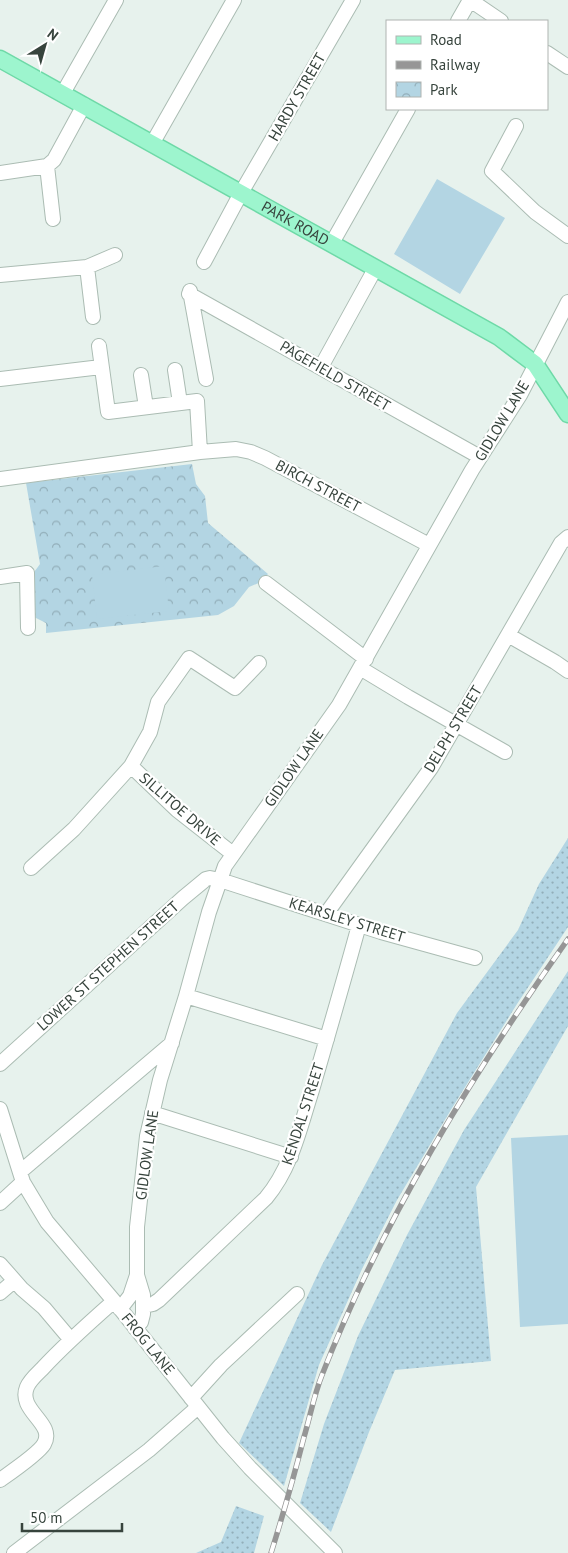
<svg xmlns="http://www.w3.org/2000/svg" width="568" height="1553" font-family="'PT Sans',sans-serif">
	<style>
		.grass { fill: url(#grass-dots) }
		.park { fill: url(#park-crowns) }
		.pitch { fill: #b3d5e3 }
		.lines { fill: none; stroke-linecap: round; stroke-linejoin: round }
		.minor-casing { stroke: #abbcb3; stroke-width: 16 }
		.major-casing { stroke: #6ed9a7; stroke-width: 19 }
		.minor { stroke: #fff; stroke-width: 14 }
		.major { stroke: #9df5ce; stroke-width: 16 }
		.rail-casing { stroke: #969696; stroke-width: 5.5 }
		.rail { stroke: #fff; stroke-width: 4; stroke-dasharray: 11; stroke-linecap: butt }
		.labels { text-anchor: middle; stroke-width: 4.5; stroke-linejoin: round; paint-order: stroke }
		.street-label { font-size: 15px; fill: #37443d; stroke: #fff }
	</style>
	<defs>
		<pattern id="grass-dots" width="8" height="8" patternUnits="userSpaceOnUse" patternTransform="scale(1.25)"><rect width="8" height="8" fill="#b3d5e3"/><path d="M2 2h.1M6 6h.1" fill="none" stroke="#92aeb9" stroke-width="1.8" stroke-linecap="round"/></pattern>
		<pattern id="park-crowns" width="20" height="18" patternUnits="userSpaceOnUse" patternTransform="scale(1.25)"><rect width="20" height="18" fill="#b3d5e3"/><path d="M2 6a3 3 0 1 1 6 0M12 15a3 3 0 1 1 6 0" fill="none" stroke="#92aeb9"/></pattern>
	</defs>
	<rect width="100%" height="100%" fill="#e7f2ed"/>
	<path class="grass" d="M568,838V927L517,1004L452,1108L397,1200L362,1269L319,1365L284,1486L239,1443L322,1265L457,1013L518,930L539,884Z
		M568,971V1026L476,1187L491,1361L395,1370L369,1432L331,1532L300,1503L324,1424L358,1336L407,1235L464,1130Z
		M236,1506L264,1516L254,1553H196L221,1542Z"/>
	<path class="park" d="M192,464L196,484L205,496L208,523L268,574L261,582L249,587L234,606L218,615L46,633V623L34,617L32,575L40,564L26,483Z"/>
	<path class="pitch" d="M437,179L505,218L460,294L394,254Z
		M164,566L169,611L97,619L92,575Z
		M568,1135V1324L520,1327L511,1138Z"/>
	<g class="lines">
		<defs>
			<path id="minor" d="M470,0L501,21
				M458,21L470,0
				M547,53L568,67
				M63,93L116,0
				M516,126L492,171L535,212L568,236
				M152,144L234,0
				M47,166L53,219
				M0,173L47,166L54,160L84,105
				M332,243L408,109
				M204,262L241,193L353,0
				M87,267L93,317
				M0,275L87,267L115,255
				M190,291L206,379
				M189,294L480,457
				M99,346L108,412L197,401L200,452
				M321,367L375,269
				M175,370L180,403
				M141,375L146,407
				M0,379L101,367
				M0,479L200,452L236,449L251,452L265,458L429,545
				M0,577L27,573L28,628
				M266,583L366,659
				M508,635L555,662L568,671
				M360,668L408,697L505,752
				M233,854L177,810L131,766L150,732L158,702L189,658L235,688L259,663
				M31,868L74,829L131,766
				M326,914L431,768L561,543L568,537
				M186,996L327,1039
				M0,1064L183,898L206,879L210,878L220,880L381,932L475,958
				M0,1109L23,1182L47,1222L114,1301L223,1438L250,1468L335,1553
				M152,1113L291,1157
				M20,1172L172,1043
				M0,1203L23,1182
				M0,1264L22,1289L44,1308L71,1340
				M0,1293L14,1281
				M144,1306L153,1304L159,1300L266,1198C292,1167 300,1127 312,1090C328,1035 344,980 359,925
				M120,1309L130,1296L137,1275
				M135,1328L141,1322L143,1314V1295L137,1275V1227L147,1136L160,1080L186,996L209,912L225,866L339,705L472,470L520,395L568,302
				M191,1398L221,1365L297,1294
				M0,1480C10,1473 39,1453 44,1444C56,1423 17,1411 27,1387C30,1380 37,1374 42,1369C64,1345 89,1323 114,1301
				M14,1553L149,1450L198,1407"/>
			<g id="major">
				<path id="s1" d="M0,59L499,337L535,364L568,414"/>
			</g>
		</defs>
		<use href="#minor" class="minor-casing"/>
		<use href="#major" class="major-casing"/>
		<use href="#minor" class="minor"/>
		<use href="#major" class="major"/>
		<defs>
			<path id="rail" d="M271,1553C283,1515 294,1476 304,1437C310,1417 314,1395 322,1375C383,1219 472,1075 568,939"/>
		</defs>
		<use href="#rail" class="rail-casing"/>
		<use href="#rail" class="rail"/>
	</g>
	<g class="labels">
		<g class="street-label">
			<text transform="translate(297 97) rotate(-60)" y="5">HARDY STREET</text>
			<text dy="5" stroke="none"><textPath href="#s1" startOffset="338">PARK ROAD</textPath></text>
			<text transform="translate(335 376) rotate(30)" y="5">PAGEFIELD STREET</text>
			<text transform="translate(502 421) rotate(-59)" y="5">GIDLOW LANE</text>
			<text transform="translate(318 486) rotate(28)" y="5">BIRCH STREET</text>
			<text transform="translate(453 729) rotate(-59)" y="5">DELPH STREET</text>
			<text transform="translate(294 768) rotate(-55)" y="5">GIDLOW LANE</text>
			<text transform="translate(180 809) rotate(41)" y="5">SILLITOE DRIVE</text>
			<text transform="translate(347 920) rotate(17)" y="5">KEARSLEY STREET</text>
			<text transform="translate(108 966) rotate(-42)" y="5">LOWER ST STEPHEN STREET</text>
			<text transform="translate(303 1114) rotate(-72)" y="5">KENDAL STREET</text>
			<text transform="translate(147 1155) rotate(-82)" y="5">GIDLOW LANE</text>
			<text transform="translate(148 1344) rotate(51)" y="5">FROG LANE</text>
		</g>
	</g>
	<rect x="386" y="20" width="162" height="90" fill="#ffffff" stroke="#afb4b1"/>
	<rect x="396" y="36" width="25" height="8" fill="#9df5ce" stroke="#afb4b1"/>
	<text x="430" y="45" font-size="15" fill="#37443d">Road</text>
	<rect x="396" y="61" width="25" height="8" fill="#969696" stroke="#afb4b1"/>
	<text x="430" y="70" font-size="15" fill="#37443d">Railway</text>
	<rect x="396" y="82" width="25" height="15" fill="url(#park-crowns)" stroke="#afb4b1"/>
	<text x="430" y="95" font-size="15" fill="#37443d">Park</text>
	<g transform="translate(45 45) rotate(37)" stroke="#ffffff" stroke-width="4" paint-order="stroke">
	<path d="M0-4L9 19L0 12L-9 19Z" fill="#37443d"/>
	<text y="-8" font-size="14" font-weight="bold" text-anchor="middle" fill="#37443d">N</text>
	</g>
	<path d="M22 1523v8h100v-8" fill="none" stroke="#37443d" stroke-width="2.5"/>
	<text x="30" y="1523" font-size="15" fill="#37443d" stroke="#ffffff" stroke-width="4" paint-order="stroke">50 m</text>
</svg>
